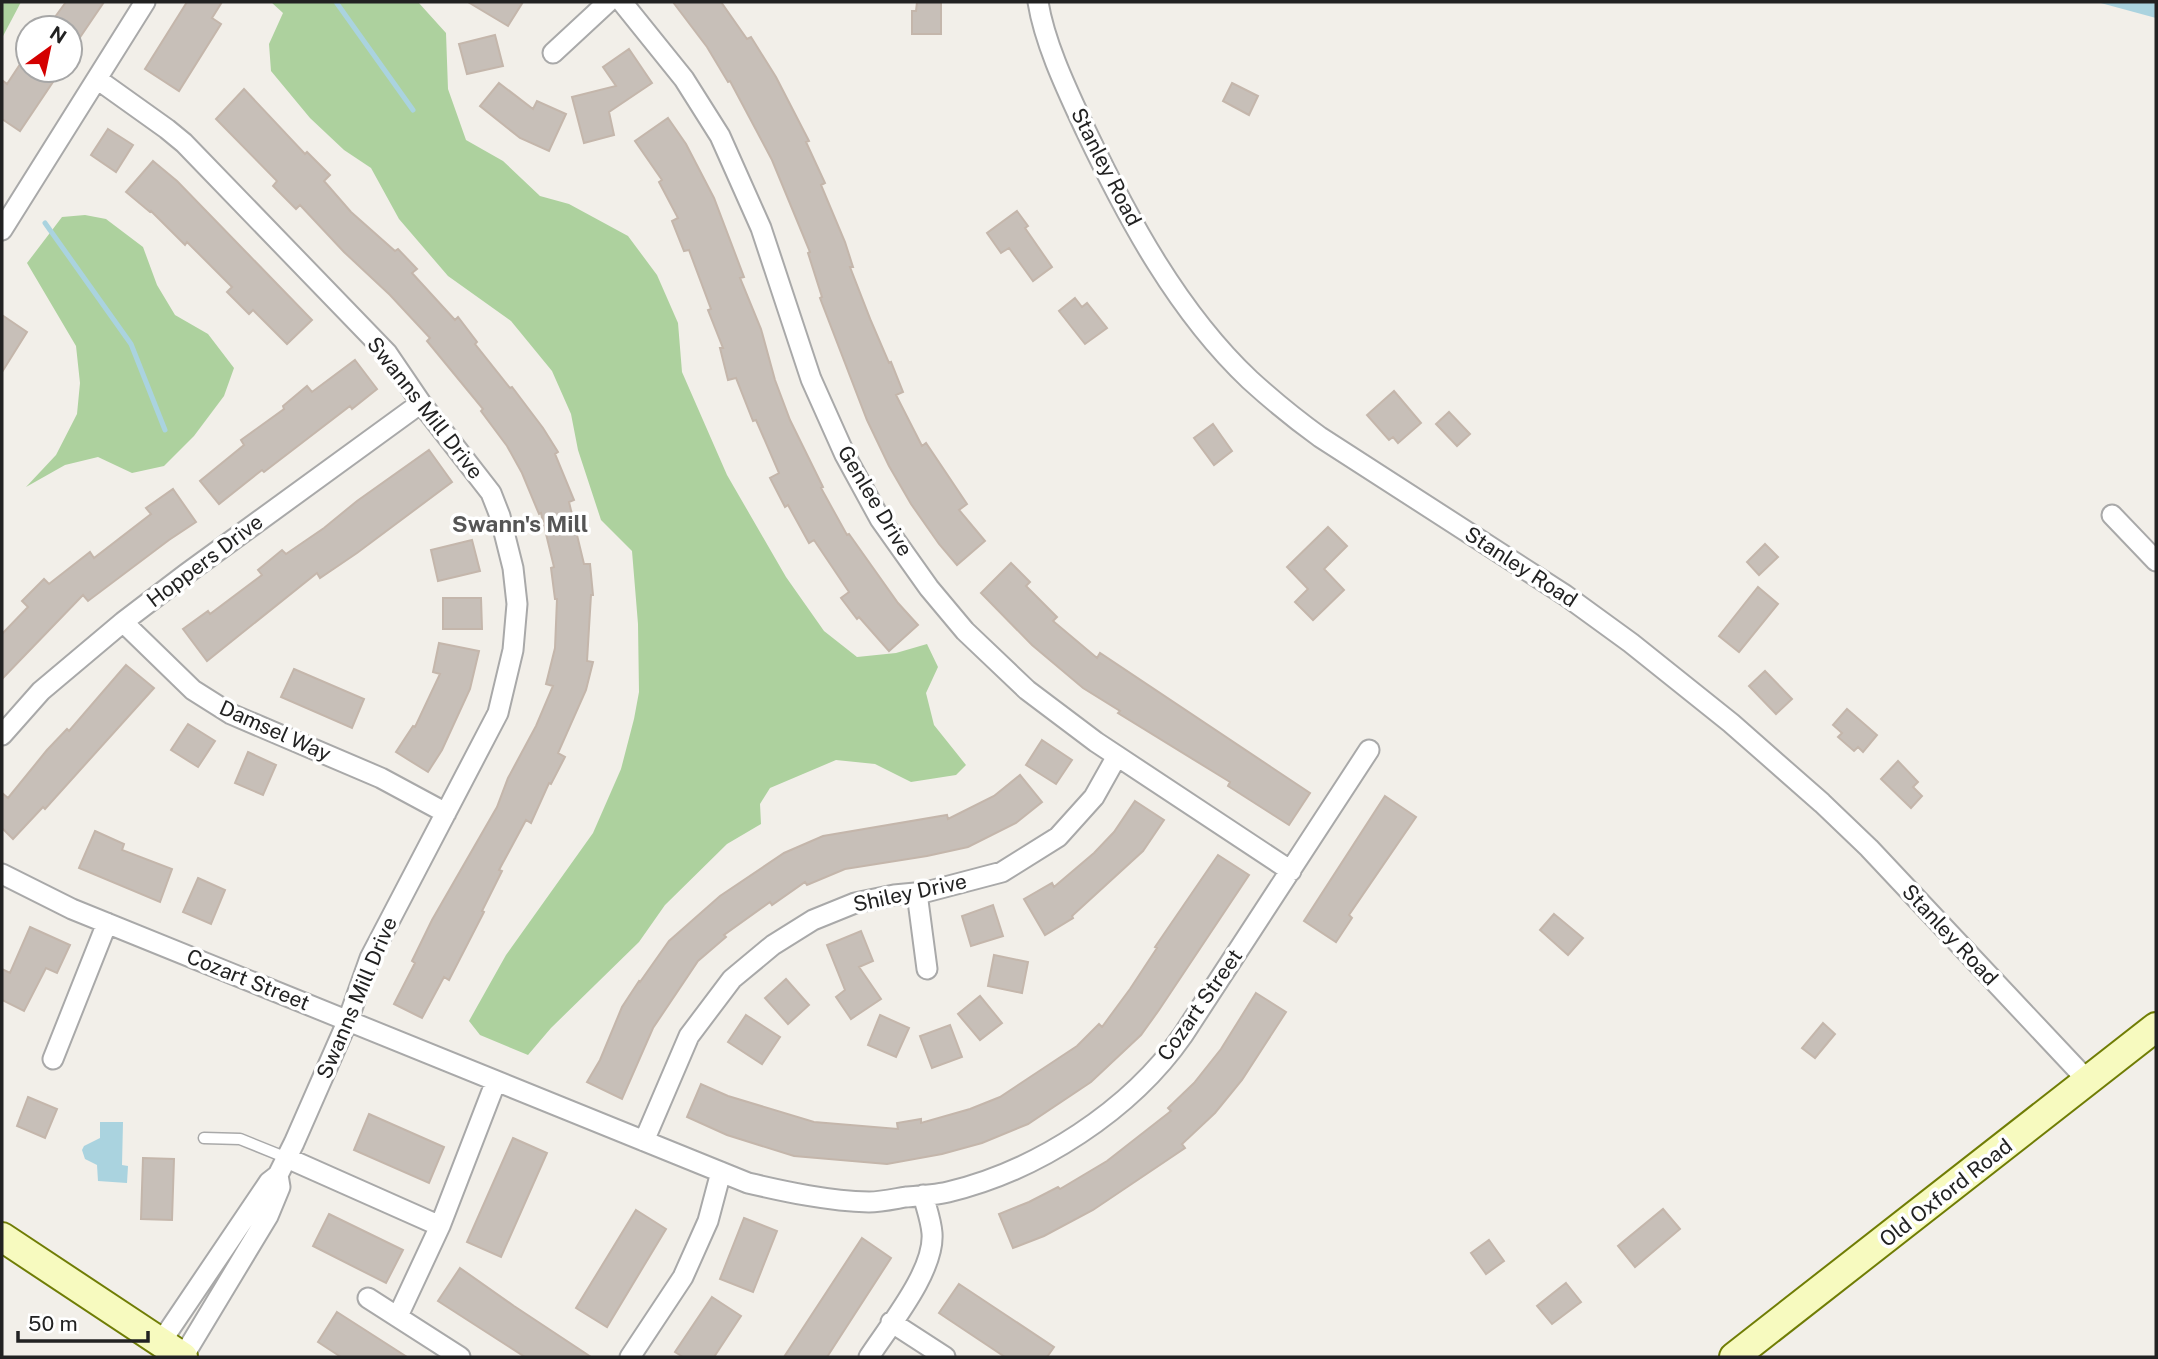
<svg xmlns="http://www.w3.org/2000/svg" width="2158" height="1359" font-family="'Public Sans',sans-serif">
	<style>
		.forest { fill: #add19e }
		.water { fill: #aad3df }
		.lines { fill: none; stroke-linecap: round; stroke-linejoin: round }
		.stream { stroke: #aad3df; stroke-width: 5 }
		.building { fill: #c7bfb8; stroke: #c4b6ab; stroke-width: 2 }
		.lane-casing { stroke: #a9a9a9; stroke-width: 13 }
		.street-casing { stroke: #a9a9a9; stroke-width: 23 }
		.secondary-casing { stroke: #707d05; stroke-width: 32 }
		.lane { stroke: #fff; stroke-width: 10 }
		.street { stroke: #fff; stroke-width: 19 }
		.secondary { stroke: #f7fabf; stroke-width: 28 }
		.labels { text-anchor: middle; stroke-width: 7; stroke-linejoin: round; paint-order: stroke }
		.street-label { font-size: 21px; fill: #222; stroke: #fff }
		.neighbourhood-label { font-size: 23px; font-weight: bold; fill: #555; stroke: #fff }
	</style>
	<rect width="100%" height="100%" fill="#f2efe9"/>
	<path class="forest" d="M2,2H21L2,38Z
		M271,2H418L446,33L448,89L466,140L503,161L540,196L569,204L628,236L657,275L678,323L682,372L727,475L786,577L824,631L857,657L896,653L927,644L938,667L926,693L934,725L966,765L956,775L911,782L875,764L836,760L770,788L760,804L761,824L727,844L665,905L639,942L551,1028L528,1055L480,1035L469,1021L506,955L593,833L621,769L634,719L639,692L638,624L632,551L601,520L578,450L571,414L552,371L511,321L448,276L399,219L371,168L344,150L310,118L271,71L269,44L283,13Z
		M85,215L106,219L143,247L157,285L175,315L208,334L234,368L224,396L194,436L164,466L132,473L98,457L65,465L26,487L56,455L77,414L80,383L76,346L27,263L62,217Z"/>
	<path class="water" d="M2097,2H2156V18Z
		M100,1122H123L122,1165L128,1166L127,1183L98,1181L97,1165L85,1159L82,1150L84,1146L100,1138Z"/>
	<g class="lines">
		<path class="stream" d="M336,2L413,110
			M45,223L131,344L165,430"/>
	</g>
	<path class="building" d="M66,2H104L70,52V28H47Z
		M187,2H222L212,18L221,24L179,91L145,69Z
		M468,2H523L508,26Z
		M673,2H721L747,39L751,37L776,77L809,141L806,142L825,183L821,185L845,242L853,267H850L871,321L889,363L891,362L903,392L896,395L922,446L926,443L967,504L959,510L985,541L957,565L939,544L911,504L889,466L867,420L820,298L822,297L808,253L810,252L772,160L730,81L728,82L707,47Z
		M917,2H941V34H912V11H916Z
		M495,35L503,66L467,74L459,44Z
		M629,49L652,83L609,112L614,135L584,143L572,97L616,86L603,67Z
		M28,52V70H61L20,131L2,119V80L7,84Z
		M499,83L533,109L537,101L566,114L549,151L520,138L480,106Z
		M1232,83L1258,96L1249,115L1223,101Z
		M244,89L305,154L307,152L330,175L324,181L351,212L395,251L398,249L417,269L412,273L455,320L458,317L477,342L475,344L510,388L512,387L543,428L558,452L555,454L574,500L569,502L584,564H590L593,595H591L587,661L593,662L586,690L558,753L565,757L551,784L549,783L531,823L526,820L499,870L502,871L482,911L484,912L449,980L444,977L422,1018L394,1004L415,963L412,961L432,920L497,807L508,778L536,726L553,686L546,684L555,648L557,599H555L551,568L554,567L541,513L539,514L522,473L507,446L481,411L483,409L427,341L430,338L390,295L344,252L300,205L296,209L273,186L277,181L216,119Z
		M668,118L686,144L714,198L744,277L740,278L761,329L775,380L790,420L823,487L821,488L847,535L849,534L898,603L918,625L889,651L859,617L857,619L841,598L849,592L814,540L809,543L788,505L785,507L770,478L779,473L756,420L753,421L736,378L728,380L720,348H723L708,310L711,309L689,250L684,251L672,221L678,218L659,182L662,180L635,141Z
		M108,129L133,145L116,172L91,155Z
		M153,161L177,181L312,320L287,344L253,310L249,314L227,292L232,287L187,242L185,245L151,211L150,212L126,192Z
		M1017,211L1028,226L1025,228L1052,267L1033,281L1009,248L1001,253L987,233Z
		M1075,298L1082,307L1087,303L1107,328L1085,344L1059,311Z
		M2,315L27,332L2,372Z
		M355,360L377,389L352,409L350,406L264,472L262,470L219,504L200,481L244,445L241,440L284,409L283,406L307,386L312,392Z
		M1394,391L1421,423L1398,443L1393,437L1389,440L1367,415Z
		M1449,412L1470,434L1457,446L1436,424Z
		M1213,424L1232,451L1214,465L1194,438Z
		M429,450L452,482L357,553L320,578L317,573L207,661L183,629L208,611L210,614L262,575L258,570L282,550L286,554L324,528L357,501Z
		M173,489L196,522L169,540L88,601L83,595L2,679V634L28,607L22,601L44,579L49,584L90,552L94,558L151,514L146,508Z
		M1328,527L1347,546L1324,569L1344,590L1313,620L1295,602L1308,589L1287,567Z
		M472,540L480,571L438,581L431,550Z
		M1765,544L1778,557L1759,575L1747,562Z
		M1011,563L1030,582L1026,586L1057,617L1053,621L1097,658L1100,653L1310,793L1289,825L1228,786L1230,782L1118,713L1120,711L1083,688L1032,645L981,593Z
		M1758,587L1778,604L1739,652L1719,636Z
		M443,598H481L482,629H443Z
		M439,643L479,651L470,689L442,750L428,772L396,752L413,726L415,727L440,674L433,672Z
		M126,665L154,688L45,809L43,807L13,839L2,828V793L8,798L47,750L67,729L69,731Z
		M294,669L364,699L352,728L281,697Z
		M1765,671L1792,699L1776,714L1749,686Z
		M1847,709L1877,735L1863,752L1858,747L1854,751L1838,737L1842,733L1833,725Z
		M188,724L215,741L198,767L171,750Z
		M1042,740L1072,760L1056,784L1026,765Z
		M248,752L276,765L263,795L235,783Z
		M1898,761L1918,782L1913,787L1922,796L1911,808L1881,779Z
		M1020,775L1042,802L1016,823L968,847L927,856L845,869L807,885L805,882L772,905L770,902L724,935L726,937L698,961L653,1028L622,1099L587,1082L600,1060L622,1007L639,981L640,982L669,941L720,896L784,853L823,836L947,815L948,819L994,796Z
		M1385,796L1416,817L1349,915L1352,918L1336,942L1304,921Z
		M1135,801L1164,820L1143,851L1072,916L1073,918L1045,935L1024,899L1052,883L1054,887L1094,853L1114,832Z
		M95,831L124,844L122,850L172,869L160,902L79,868Z
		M1218,855L1249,875L1159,1010L1141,1035L1091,1082L1028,1124L982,1143L942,1154L887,1164L794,1156L727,1135L687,1117L701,1084L728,1096L814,1122L898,1129L897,1123L921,1119V1123L970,1109L1000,1097L1077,1046L1099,1024L1102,1027L1130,989L1157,948L1155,947Z
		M198,878L225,890L211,924L183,912Z
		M993,905L1003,936L971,946L962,916Z
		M1554,914L1583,938L1568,955L1540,930Z
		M30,927L70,945L57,973L46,968L24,1011L2,1000V969L10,973Z
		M861,931L873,961L859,967L881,999L851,1019L836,997L845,990L827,945Z
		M994,955L1028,962L1022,993L988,986Z
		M786,979L809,1005L788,1024L765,998Z
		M1256,993L1286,1012L1242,1080L1215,1113L1182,1144L1185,1148L1093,1210L1044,1236L1013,1248L999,1214L1029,1202L1058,1187L1060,1189L1107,1161L1171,1111L1168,1108L1194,1083L1221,1049Z
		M980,996L1002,1023L980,1040L958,1014Z
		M746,1015L780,1037L762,1064L728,1042Z
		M880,1015L909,1028L896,1057L868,1045Z
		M1823,1023L1835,1034L1815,1058L1802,1048Z
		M950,1025L962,1057L932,1068L920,1036Z
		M28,1097L57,1109L45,1138L17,1126Z
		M369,1114L444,1147L429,1183L354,1150Z
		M513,1138L547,1153L501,1257L467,1242Z
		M143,1158L174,1159L172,1220L141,1219Z
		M1663,1209L1680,1229L1635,1267L1618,1246Z
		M636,1210L666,1229L607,1327L576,1308Z
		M329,1214L403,1250L386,1283L313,1246Z
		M744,1218L777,1231L753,1292L720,1279Z
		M862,1238L891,1258L827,1357H784Z
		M1489,1240L1504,1261L1486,1274L1471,1253Z
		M460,1268L514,1306L591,1357H525L438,1301Z
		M1566,1283L1581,1302L1552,1324L1537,1306Z
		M959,1284L1054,1347L1047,1357H1005L939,1313Z
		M712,1297L741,1316L714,1357H683L675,1352Z
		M337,1312L407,1357H341L318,1342Z"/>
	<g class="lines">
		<defs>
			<path id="lane" d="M204,1138L240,1139L287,1158"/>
			<path id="street" d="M622,2L684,79L720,136L761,228L811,379L845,455L880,519L929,588L965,631L1027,690L1096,742L1291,871
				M1038,2C1045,45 1068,92 1086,131C1128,219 1178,312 1250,380C1272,400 1295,419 1320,437L1565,595L1631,643L1731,723L1822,803L1869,848L2088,1081
				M553,53L608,2
				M97,79L167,129L184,143L387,353L421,403L491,493L500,516L513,568L517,604L513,650L498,713L370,958L348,1020L294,1143L278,1175L269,1182L161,1342
				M2,230L145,2
				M2112,515L2156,561
				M123,622L193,690L231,714L381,778L446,813
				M2,735L41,691L123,622L186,574L421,403
				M2,874L72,909L748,1183C787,1192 828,1201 869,1202C881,1202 894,1199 906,1197C920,1196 935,1195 948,1192C1037,1171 1131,1110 1183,1035L1369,750
				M917,893L927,969
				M53,1059L107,923
				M644,1141L689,1036L732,979L773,945L813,920L855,903L894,895L926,892L1002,872L1058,837L1094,797L1117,756
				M287,1158L440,1226
				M368,1298L460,1357
				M398,1316L440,1226L496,1081
				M891,1322L945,1357
				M183,1357L268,1216L280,1187L278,1175
				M630,1357L683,1277L708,1221L721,1172
				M869,1357C889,1326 935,1271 932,1233C931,1220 926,1207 923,1195"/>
			<path id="secondary" d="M2,1237L183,1357
				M1734,1357L2156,1027"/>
		</defs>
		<use href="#lane" class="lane-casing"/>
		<use href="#street" class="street-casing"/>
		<use href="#secondary" class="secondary-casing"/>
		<use href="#lane" class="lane"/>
		<use href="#street" class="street"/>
		<use href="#secondary" class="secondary"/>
	</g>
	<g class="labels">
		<g class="street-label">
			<text transform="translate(1106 167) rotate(63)" y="7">Stanley Road</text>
			<text transform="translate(425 408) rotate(52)" y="7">Swanns Mill Drive</text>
			<text transform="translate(875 501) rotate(59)" y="7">Genlee Drive</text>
			<text transform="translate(205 561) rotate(-37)" y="7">Hoppers Drive</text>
			<text transform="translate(1521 567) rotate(33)" y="7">Stanley Road</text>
			<text transform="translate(275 731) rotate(24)" y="7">Damsel Way</text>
			<text transform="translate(910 893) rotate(-12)" y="7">Shiley Drive</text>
			<text transform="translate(1950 935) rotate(47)" y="7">Stanley Road</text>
			<text transform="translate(248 980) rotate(22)" y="7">Cozart Street</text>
			<text transform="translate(357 998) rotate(-67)" y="7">Swanns Mill Drive</text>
			<text transform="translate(1200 1005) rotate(-55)" y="7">Cozart Street</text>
			<text transform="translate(1946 1193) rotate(-38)" y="7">Old Oxford Road</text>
		</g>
		<g class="neighbourhood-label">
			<text x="520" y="532">Swann's Mill</text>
		</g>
	</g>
	<rect width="2158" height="1359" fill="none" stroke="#222222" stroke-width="7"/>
	<g transform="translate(49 49) rotate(33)"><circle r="33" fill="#ffffff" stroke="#a7a7a7" stroke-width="2"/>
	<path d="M0-5L12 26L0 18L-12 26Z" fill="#d40000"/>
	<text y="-10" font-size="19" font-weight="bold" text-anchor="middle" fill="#222222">N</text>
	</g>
	<path d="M18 1331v10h130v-10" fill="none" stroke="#222222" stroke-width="3.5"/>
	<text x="28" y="1331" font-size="21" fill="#222222" stroke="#ffffff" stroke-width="5" paint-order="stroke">50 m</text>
</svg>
